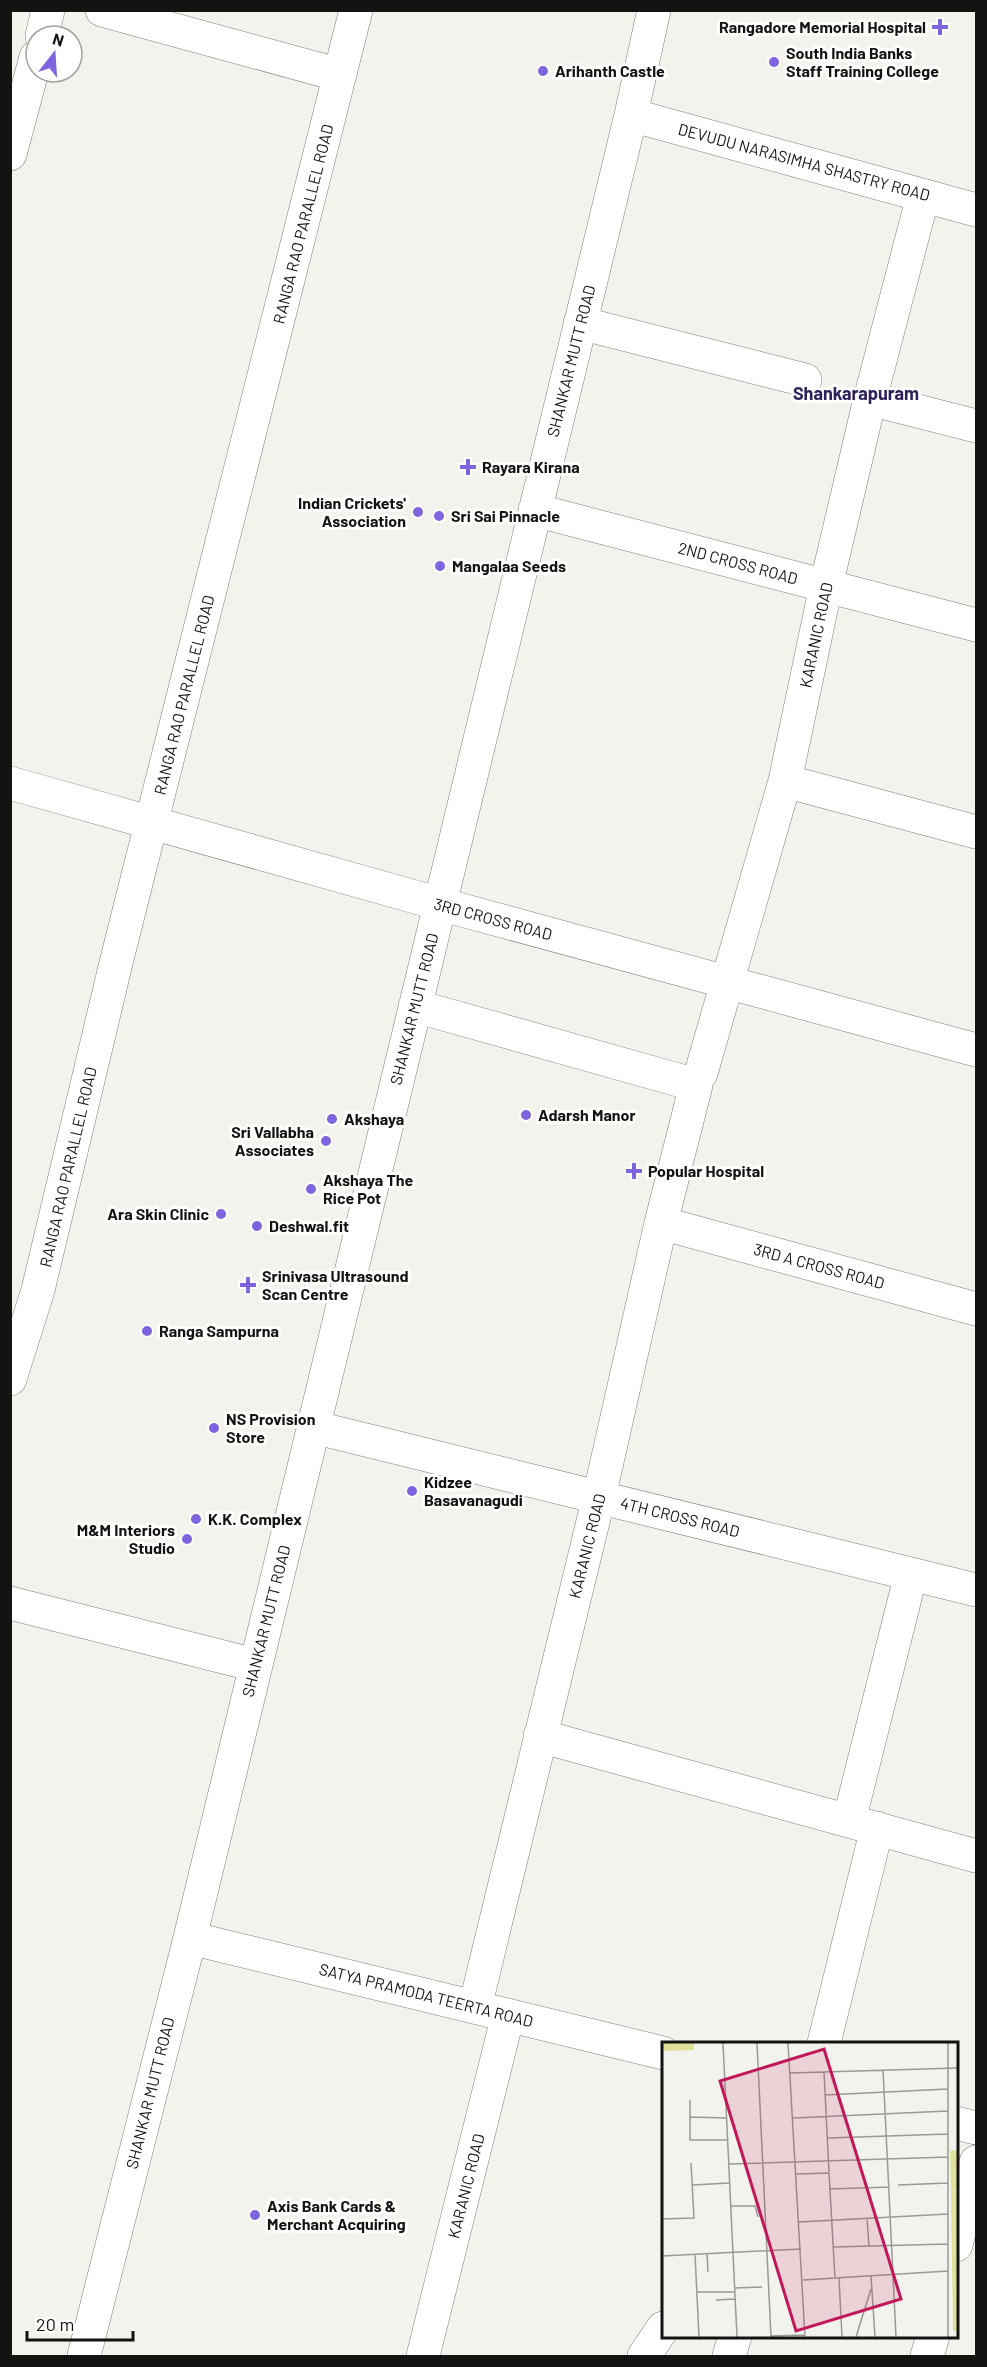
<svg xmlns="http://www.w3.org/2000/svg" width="987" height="2367" font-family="Barlow,sans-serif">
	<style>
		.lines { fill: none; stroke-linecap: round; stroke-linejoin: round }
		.minor-casing { stroke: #7e7f79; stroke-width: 34 }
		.minor { stroke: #fff; stroke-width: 33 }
		.poi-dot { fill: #7f64e0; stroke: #fffffe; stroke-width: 2 }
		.labels { text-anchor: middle; stroke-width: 6; stroke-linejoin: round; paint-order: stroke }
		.poi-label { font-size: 16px; font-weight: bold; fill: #131311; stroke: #fffffe; text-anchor: start }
		.street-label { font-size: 16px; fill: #131311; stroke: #fffffe }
		.neighbourhood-label { font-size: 18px; font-weight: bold; fill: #2e205b; stroke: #fffffe }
		.inset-road { fill: none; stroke: #999995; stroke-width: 1.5 }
		.view { fill: #c2185b; fill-opacity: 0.15; stroke: #c2185b; stroke-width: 3 }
		.inset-edge { fill: none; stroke: #131311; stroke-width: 3 }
	</style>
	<rect width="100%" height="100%" fill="#f3f3ed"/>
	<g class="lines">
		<defs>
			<path id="minor" d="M102,10L340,75
				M42,36L48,10
				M631,115L976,210
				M10,154L36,57
				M580,323L805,380
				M870,399L976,426
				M535,510L976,625
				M785,781L976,832
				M10,783L440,904L976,1050
				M415,1006L696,1085L661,1223L599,1497L475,2007
				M701,1073L785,781L826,586L870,399L923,196
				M661,1223L976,1309
				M10,1379L38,1290L116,963L356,10
				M313,1427L976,1590
				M10,1603L255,1665
				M540,1736L976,1856
				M849,1821L911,1574
				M190,1938L663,2053
				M824,2043L877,1828
				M956,2123L976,2128
				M956,2245L976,2162
				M84,2356L190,1938L631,115L654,10
				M423,2356L508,2015
				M644,2356L663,2328
				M729,2356L735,2336
				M927,2356L933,2336"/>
		</defs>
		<use href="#minor" class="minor-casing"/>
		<use href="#minor" class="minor"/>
	</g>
	<g class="poi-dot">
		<path d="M937 18h6v6h6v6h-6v6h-6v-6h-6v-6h6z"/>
		<circle cx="774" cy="62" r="6"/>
		<circle cx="543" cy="71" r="6"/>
		<path d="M465 458h6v6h6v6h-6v6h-6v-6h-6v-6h6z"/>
		<circle cx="418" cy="512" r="6"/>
		<circle cx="439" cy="516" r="6"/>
		<circle cx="440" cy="566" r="6"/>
		<circle cx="526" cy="1115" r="6"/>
		<circle cx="332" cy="1119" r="6"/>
		<circle cx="326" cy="1141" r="6"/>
		<path d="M631 1162h6v6h6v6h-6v6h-6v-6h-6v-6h6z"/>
		<circle cx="311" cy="1189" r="6"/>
		<circle cx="221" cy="1214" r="6"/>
		<circle cx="257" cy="1226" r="6"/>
		<path d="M245 1276h6v6h6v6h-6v6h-6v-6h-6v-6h6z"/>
		<circle cx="147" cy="1331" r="6"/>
		<circle cx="214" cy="1428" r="6"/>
		<circle cx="412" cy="1491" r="6"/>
		<circle cx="196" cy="1519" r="6"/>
		<circle cx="187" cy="1539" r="6"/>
		<circle cx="255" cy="2215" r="6"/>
	</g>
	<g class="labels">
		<g class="poi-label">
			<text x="926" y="33" text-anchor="end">Rangadore Memorial Hospital</text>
			<text x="786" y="59">South India Banks<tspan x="786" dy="18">Staff Training College</tspan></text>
			<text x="555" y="77">Arihanth Castle</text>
			<text x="482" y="473">Rayara Kirana</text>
			<text x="406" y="509" text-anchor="end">Indian Crickets'<tspan x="406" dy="18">Association</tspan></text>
			<text x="451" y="522">Sri Sai Pinnacle</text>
			<text x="452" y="572">Mangalaa Seeds</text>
			<text x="538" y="1121">Adarsh Manor</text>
			<text x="344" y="1125">Akshaya</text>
			<text x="314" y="1138" text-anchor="end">Sri Vallabha<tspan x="314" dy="18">Associates</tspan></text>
			<text x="648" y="1177">Popular Hospital</text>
			<text x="323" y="1186">Akshaya The<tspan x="323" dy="18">Rice Pot</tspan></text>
			<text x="209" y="1220" text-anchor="end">Ara Skin Clinic</text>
			<text x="269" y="1232">Deshwal.fit</text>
			<text x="262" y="1282">Srinivasa Ultrasound<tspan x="262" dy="18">Scan Centre</tspan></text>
			<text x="159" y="1337">Ranga Sampurna</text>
			<text x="226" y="1425">NS Provision<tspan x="226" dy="18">Store</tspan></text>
			<text x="424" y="1488">Kidzee<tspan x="424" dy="18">Basavanagudi</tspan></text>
			<text x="208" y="1525">K.K. Complex</text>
			<text x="175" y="1536" text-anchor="end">M&amp;M Interiors<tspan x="175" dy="18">Studio</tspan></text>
			<text x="267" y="2212">Axis Bank Cards &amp;<tspan x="267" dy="18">Merchant Acquiring</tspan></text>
		</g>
		<g class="street-label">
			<text transform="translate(804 162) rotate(15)" y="6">DEVUDU NARASIMHA SHASTRY ROAD</text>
			<text transform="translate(303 224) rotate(-76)" y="6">RANGA RAO PARALLEL ROAD</text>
			<text transform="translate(571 361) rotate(-76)" y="6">SHANKAR MUTT ROAD</text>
			<text transform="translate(738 563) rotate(15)" y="6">2ND CROSS ROAD</text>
			<text transform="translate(816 635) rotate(-78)" y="6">KARANIC ROAD</text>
			<text transform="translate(184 695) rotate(-76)" y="6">RANGA RAO PARALLEL ROAD</text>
			<text transform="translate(493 919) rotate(15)" y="6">3RD CROSS ROAD</text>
			<text transform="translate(414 1009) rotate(-76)" y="6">SHANKAR MUTT ROAD</text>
			<text transform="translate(68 1167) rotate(-77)" y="6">RANGA RAO PARALLEL ROAD</text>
			<text transform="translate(819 1266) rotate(15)" y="6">3RD A CROSS ROAD</text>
			<text transform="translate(680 1517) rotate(14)" y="6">4TH CROSS ROAD</text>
			<text transform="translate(587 1546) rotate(-76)" y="6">KARANIC ROAD</text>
			<text transform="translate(266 1621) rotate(-76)" y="6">SHANKAR MUTT ROAD</text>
			<text transform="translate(426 1995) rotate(14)" y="6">SATYA PRAMODA TEERTA ROAD</text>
			<text transform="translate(150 2093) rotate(-76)" y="6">SHANKAR MUTT ROAD</text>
			<text transform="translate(466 2186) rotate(-76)" y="6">KARANIC ROAD</text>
		</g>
		<g class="neighbourhood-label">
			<text x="856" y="400">Shankarapuram</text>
		</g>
	</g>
	<g transform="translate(662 2042)">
		<rect width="296" height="296" fill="#f3f3ed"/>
		<path d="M0,1H32V8L0,9ZM296,148L295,289H291L289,149Z" fill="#dfe198"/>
		<path d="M295,108V148H289L288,109Z" fill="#dfe198"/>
		<path class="inset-road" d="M61,1L75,295M95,1L109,295M126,1L143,295M286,1V295M221,28L234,295M162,30L167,130M128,31L296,26M163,53L286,47M28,58V98H66M28,75L65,76M131,76L286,69M166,96L286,92M67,122L286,115M134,132L167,131L173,236M31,143L67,141M236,143L286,141M167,147L227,145M68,164H93L96,175M205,176L207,204M0,177L32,176L29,121M137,180L286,172M171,205L286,202M45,211L46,230M33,212L37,295M0,214L139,207M209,234L213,295M177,236L180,295M141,238L286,229M72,246L100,245M35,250H72M54,258L73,257M109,294L143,293M194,295L209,247"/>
		<path class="view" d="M162,7L239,257L134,289L58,39Z"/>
		<rect width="296" height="296" class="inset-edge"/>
	</g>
	<rect width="987" height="2367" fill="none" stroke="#131311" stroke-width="24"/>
	<g transform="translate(54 54) rotate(17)"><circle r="28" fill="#fffffe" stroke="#a1a19f" stroke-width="1.5"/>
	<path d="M0-4.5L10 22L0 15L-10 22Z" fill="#7f64e0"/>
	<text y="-9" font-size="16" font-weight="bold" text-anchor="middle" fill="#131311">N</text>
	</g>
	<path d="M27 2331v9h106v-9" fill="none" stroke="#131311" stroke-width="3"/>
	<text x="36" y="2331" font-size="18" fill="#131311" stroke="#fffffe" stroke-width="4.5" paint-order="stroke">20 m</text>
</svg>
